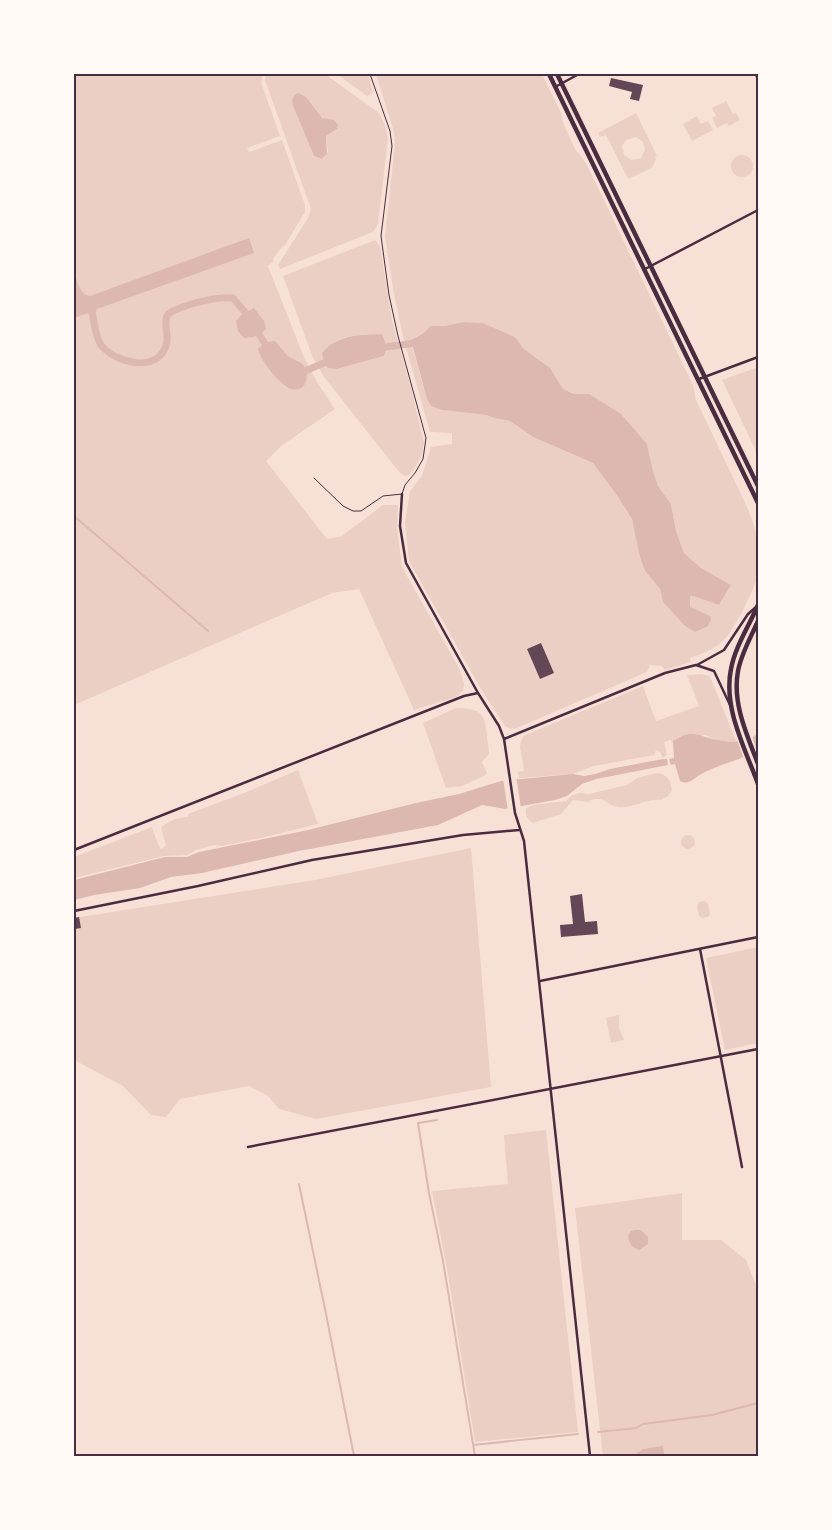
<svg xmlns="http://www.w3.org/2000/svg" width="832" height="1530" font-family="'Noto Sans',sans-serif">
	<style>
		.green { fill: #ebcfc5; fill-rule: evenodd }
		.water { fill: #dcb8b0 }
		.pier { fill: #f7e1d7 }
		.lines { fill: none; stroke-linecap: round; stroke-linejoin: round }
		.stream { stroke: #dcb8b0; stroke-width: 2 }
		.canal { stroke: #dcb8b0; stroke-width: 7 }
		.building { fill: #644757 }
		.service { stroke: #4a2c40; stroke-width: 1 }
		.minor { stroke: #4a2c40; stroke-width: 2.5 }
		.primary { stroke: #4a2c40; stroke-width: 4.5 }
		.neatline { fill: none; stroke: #4a2c40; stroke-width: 2 }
	</style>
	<rect width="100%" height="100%" fill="#f7e1d7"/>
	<path class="green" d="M74,74H263L261,82L280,136L247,148L249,152L282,140L305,205V212L285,245L282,247L273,259L274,261L268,266L303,355L317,382L335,409L281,446L266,461L327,539L342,536L383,505H398L397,527L402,567L460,670L464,684L463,691L456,697L414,710L359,589L332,593L74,705Z
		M266,74H325L379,113L385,125L388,138L378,224L373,232L280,269L278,265L308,218L311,209L265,80ZM293,106C310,112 324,116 337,129L326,136L328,151L325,157L322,159L314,156Z
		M337,74H368L373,93L367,96Z
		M376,74H542L561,113L564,125L575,149L586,163L693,385L696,400C707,423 718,446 729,469C744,501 765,536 758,573C755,587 748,600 742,612C726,641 722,647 690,658L691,662L665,670L662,666L650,665L647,672L517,728L511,729L505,726L482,691L409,561L405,523L410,491L422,476L431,447L452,444V433L430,432L403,337L393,289L385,236L395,144L394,132ZM463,322L483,323L515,337L524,349L550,368L563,389L574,394H589L643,439L647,444L653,471L658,486L671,504L676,531L684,553L701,568L731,585L719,605L694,595L690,596V607L710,617L695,632L685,626L663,602L660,589L645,571L632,519L618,497L593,463L533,437L510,421L494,418L486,415L442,410L431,406L427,399L412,346L415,337L424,333L430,326H445Z
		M726,101L733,114L736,113L740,120L729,126L727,123L717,128L712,118L716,116L712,108Z
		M636,113L657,156H655L656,159L652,168L628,179L606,135L600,137L598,133ZM636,137L643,142L645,150L641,158L631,160L624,155L622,146L626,140Z
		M697,116L701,124L708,121L713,130L692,141L683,124Z
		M731 166a11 11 0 1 1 22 0a11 11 0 1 1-22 0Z
		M375,240L380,246L392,321L411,388L424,443L421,457L416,466L409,475L405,476L400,473L324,377L313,358L283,276ZM382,334L386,352L384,356L337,369L322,353C337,333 360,335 382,334Z
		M758,367V466L755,449L722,380Z
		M702,674L709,676L711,679L736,741H719L705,735L680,736L673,741L672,744L671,740L664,742L667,755L662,758L661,753L656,750L654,755L594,766L573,774L519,778L518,772L524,771L520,746L523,736L643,686L656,721L699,706L687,675Z
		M456,708C478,708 485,711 487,734C487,741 489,747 489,754L482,762L487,773L484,776L462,786L446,788L423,723Z
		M298,770L318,824L261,838L222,846L215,845L196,850L187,855L164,856L74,878V857L152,827L158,844L161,849L166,846L161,827C170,821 177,817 188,817V814L249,791Z
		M656,773C667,774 670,779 672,790L668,796L661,800C646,798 633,809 618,807C605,805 603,793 588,802L573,800L561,814L533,823C527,819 525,815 526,808L533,805L566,801L571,796L579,793L589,794L627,785L637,778Z
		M681 842a7 7 0 1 1 14 0a7 7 0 1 1-14 0Z
		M471,848L491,1087L316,1119L279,1109L268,1096L249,1086L180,1099L166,1117L151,1115L123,1086L74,1060V918L315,880Z
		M705,901L708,904L710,914L708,917L702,918L699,916L697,906L699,902Z
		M758,947V1043L725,1050L706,958Z
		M619,1015V1028L624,1040L611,1043L606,1018Z
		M546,1130L578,1432L475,1442L448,1274L432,1191L508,1184L504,1135Z
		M682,1193V1240H721L746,1260L758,1290V1456H603L575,1208Z"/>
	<path class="water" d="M298,93L306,97L322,118L334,120L338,125L337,129L326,136L327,154L322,159L314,156L293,106C292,100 292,96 298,93Z
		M249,238L254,253L97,309L95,313L97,319L92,321L88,313L74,318V270C77,280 79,295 90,296Z
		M254,308L264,321L266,329C259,336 253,338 244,338L238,331L236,321L242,314Z
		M463,322L483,323L515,337L524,349L550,368L563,389L574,394H589L621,414L647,444L653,471L658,486L671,504L676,531L684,553L701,568L731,585L719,605L694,596H690V607L710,616L711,620L708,626L695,632L685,626L663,602L660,589L645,571L640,557L632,519L618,497L593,463L533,437L510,421L494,418L486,415L442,410L431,406L427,399L411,340L424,333L430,326H445Z
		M382,334C385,342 388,348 384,356L337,369L328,368L324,363L322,353C337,334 360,335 382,334Z
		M275,341C280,346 284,352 288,356C293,360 301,361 304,366C310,376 306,393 291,389C280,385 259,359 258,348L268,342Z
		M758,733V752C739,760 716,765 698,776C692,780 688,785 680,781L675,764L671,765L669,759L674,758L673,741C692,728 698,736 718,740C731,743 749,742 758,733Z
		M663,759H667L668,765L596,779L582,784L567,796L555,800L505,809L482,805L438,825L299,851L202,873L171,877L140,888L94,895L74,900V880L165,857H187L199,852L308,830L416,803L459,794L501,781L573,774L584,776L595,774L610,769Z
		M636,1230H641L648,1237V1244L639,1250C631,1247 629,1243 628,1235L631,1231Z
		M663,1446L664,1455L633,1456L643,1449Z"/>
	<path class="pier" d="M752,735L758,755L744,760L737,739Z
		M516,776L521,808L508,811L503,778Z"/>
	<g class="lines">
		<path class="stream" d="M74,516L208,631
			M437,1120L418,1123L429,1193L443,1261L475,1456
			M299,1184L326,1314L354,1456
			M598,1432L636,1428L643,1424L712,1415L758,1403
			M473,1445L578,1434"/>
		<path class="canal" d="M92,311C94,321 95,336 101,345C113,361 150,372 163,352C173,337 161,325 168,314C182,305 216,296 233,298L245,312L269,350
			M378,348L416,343
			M300,373L331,360"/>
	</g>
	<path class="building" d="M611,78L643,85L639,101L630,99L632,92L609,86Z
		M541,643L554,673L540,679L527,649Z
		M582,894L585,922L597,921L598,934L561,937L560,925L573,924L570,896Z
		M79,917L81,928L75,929L74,918Z"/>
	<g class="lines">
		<path class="service" d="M314,478L343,506L353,511H361L383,496L402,494L405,485L415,473L423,459L426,438L398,336L389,295L381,236L392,146L390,131L370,74"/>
		<path class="minor" d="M756,74L758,80
			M555,87L579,74
			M645,269L758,210
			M699,379L758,357
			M402,494L400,526L406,563L478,693L499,726L504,739L515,813L524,841L590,1456
			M697,665L724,650L748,614L756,607
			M504,739L665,673L696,665L714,671L730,705
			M74,850L464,696L478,693
			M74,911L198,886L312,860L463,835L519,830
			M700,949L742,1167
			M540,981L758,937
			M248,1147L758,1049"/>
		<path class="primary" d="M549,74L758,503
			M557,74L758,486
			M758,605C749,626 735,647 731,669C723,708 745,748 758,784
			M758,621C751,637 741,654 738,671C732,703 747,735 758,764"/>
	</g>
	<rect width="832" height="1530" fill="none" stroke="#fffaf5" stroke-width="150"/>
	<rect x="75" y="75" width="682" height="1380" class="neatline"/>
</svg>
